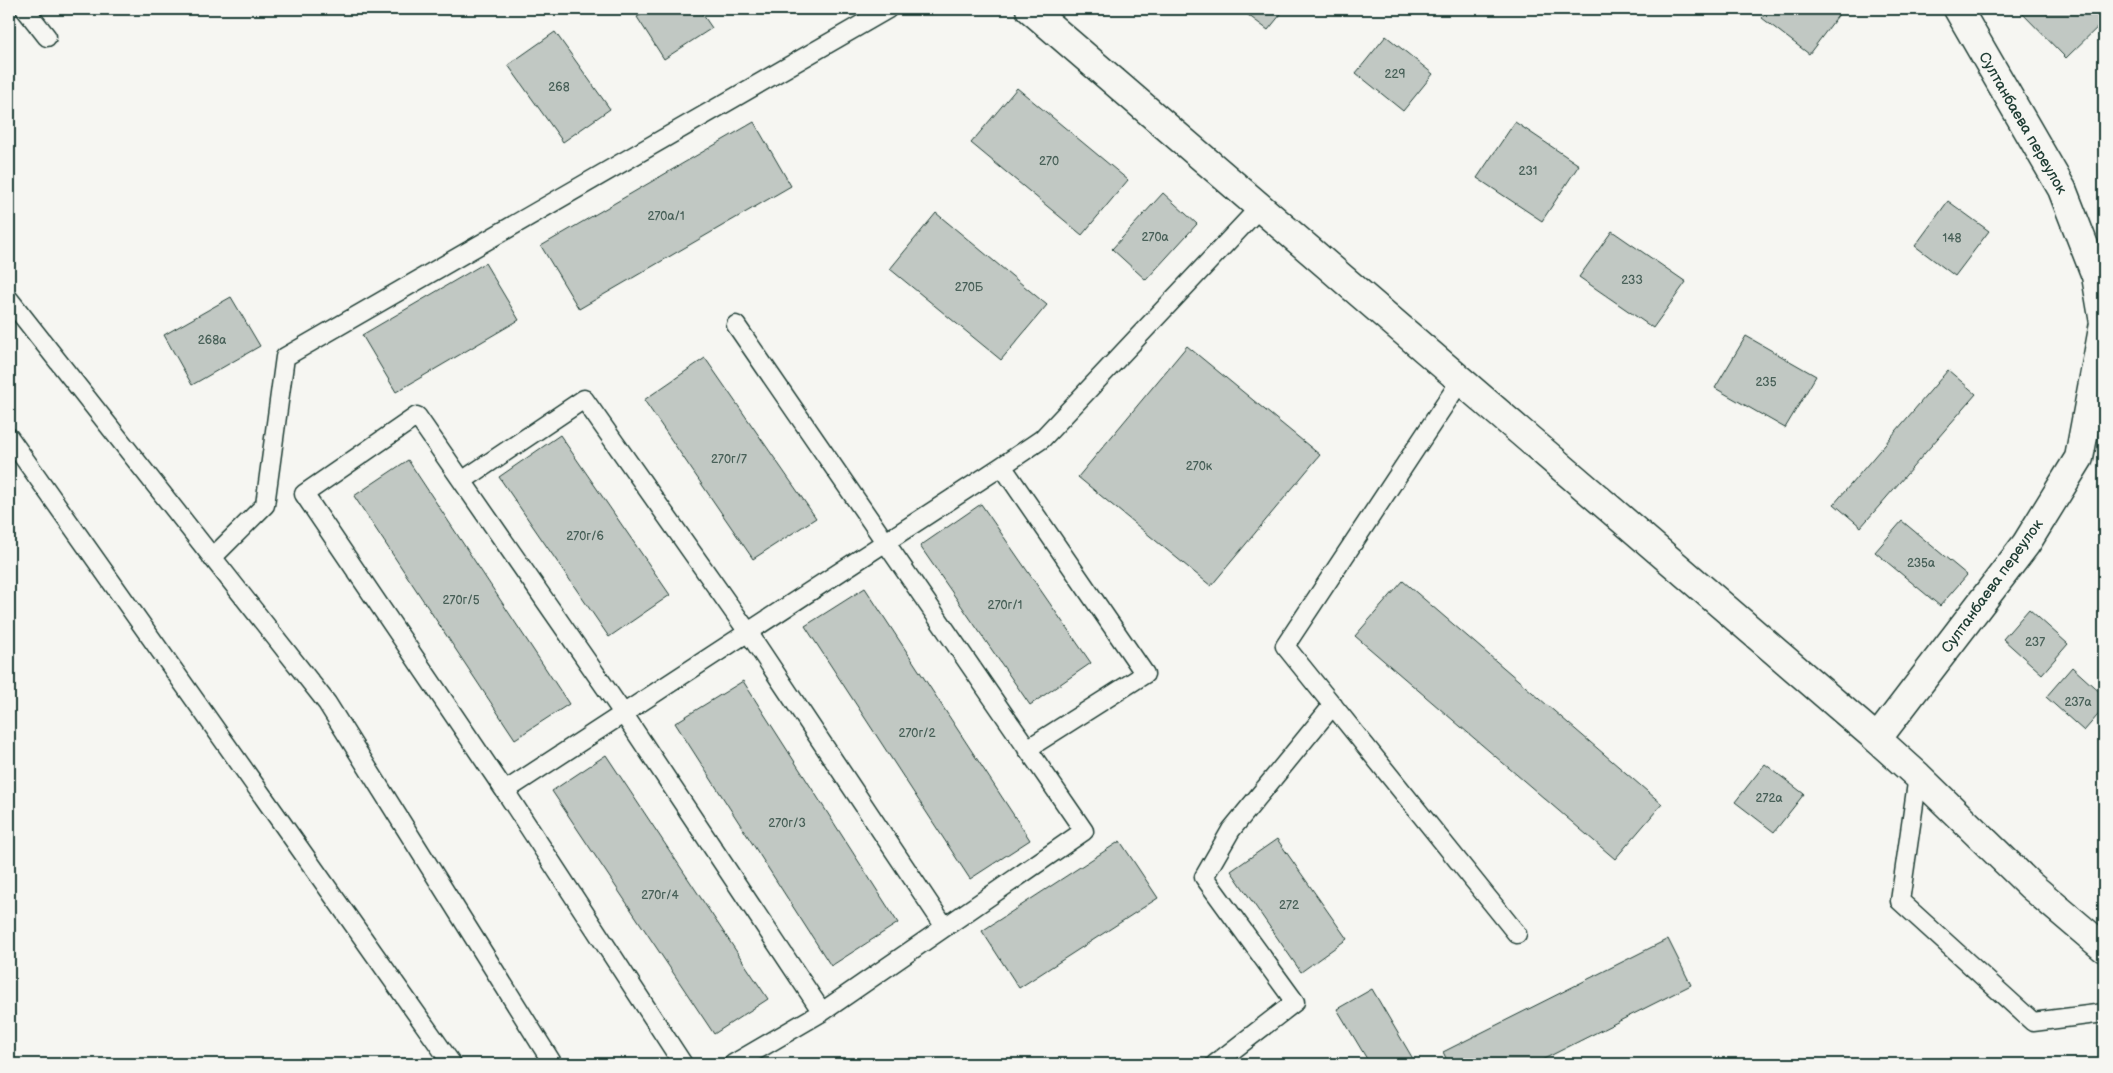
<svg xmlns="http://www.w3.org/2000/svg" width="2113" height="1073" font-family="'Balsamiq Sans',sans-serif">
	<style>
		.building { fill: #c1c8c3; stroke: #1f3d34 }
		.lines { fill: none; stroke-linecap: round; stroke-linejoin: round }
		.service-casing { stroke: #1f3d34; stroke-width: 21 }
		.minor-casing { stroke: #1f3d34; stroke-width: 31 }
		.secondary-casing { stroke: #1f3d34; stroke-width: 31 }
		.service { stroke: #f6f6f2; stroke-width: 18 }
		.minor { stroke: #f6f6f2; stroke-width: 28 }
		.secondary { stroke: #f6f6f2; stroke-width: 28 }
		.labels { text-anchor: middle; stroke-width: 4; stroke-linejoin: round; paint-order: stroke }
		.number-label { font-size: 12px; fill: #486058 }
		.street-label { font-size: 15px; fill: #1f3d34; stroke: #f6f6f2 }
	</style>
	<rect width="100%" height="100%" fill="#f6f6f2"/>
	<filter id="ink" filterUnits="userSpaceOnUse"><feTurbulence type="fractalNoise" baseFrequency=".02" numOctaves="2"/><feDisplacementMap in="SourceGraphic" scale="10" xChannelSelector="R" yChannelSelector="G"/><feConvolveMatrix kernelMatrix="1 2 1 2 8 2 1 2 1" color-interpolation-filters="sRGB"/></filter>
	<g filter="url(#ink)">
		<path class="building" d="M650,9H699L712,28L664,59L637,17Z
			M1240,9H1285L1268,30Z
			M1769,9H1843L1809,54L1762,18Z
			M2018,9H2104V21L2066,58Z
			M555,32L610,109L563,142L508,65Z
			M1386,36L1433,74L1403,111L1356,73Z
			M1017,88L1128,180L1082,235L971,143Z
			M754,122L791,186L579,309L541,246Z
			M1515,122L1579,165L1542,221L1477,178Z
			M1163,193L1197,224L1146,280L1112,249Z
			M1948,201L1989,231L1955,276L1915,246Z
			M936,213L1047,305L1001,360L890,269Z
			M1612,231L1686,282L1653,328L1579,277Z
			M485,263L519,320L396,392L362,335Z
			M231,297L260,346L192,385L164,335Z
			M1746,336L1816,376L1785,428L1715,388Z
			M1187,346L1320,455L1211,586L1078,477Z
			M705,358L816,518L753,559L644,400Z
			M1948,370L1976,394L1861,527L1834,504Z
			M560,435L670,595L609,637L499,477Z
			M408,460L569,704L515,739L354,496Z
			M981,504L1091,663L1030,705L920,546Z
			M1902,521L1967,575L1940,606L1875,552Z
			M1403,581L1662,804L1615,859L1355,636Z
			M865,588L1030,840L970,879L805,626Z
			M2029,609L2068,644L2042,674L2003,639Z
			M2072,667L2104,696V708L2084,731L2046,697Z
			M743,681L898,923L831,966L675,723Z
			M606,755L768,999L714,1034L552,791Z
			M1765,764L1804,794L1774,832L1735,802Z
			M1277,839L1347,939L1301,972L1231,871Z
			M1120,841L1158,898L1019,988L982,931Z
			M1668,939L1691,985L1534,1064H1449L1443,1052Z
			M1372,989L1416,1064H1370L1337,1009Z"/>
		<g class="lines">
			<defs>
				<path id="service" d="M25,9L47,37
					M9,299L327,703L553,1064
					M736,325L1084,831L822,1012
					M1461,380L1285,646L1517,934
					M9,437L452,1064
					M1002,466L1145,674L1027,749
					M462,481L584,399L748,632L945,927
					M212,558L265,505L285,357L888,9
					M1918,776L1900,901L2033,1022L2104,1013
					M505,791L683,1064
					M733,1064L822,1012L623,713L417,416L304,494L505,791C670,682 836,574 1002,466L1042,439L1260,207
					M1215,1064L1295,1002L1204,877L1231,830L1333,705"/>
				<path id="minor" d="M1877,739L2026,544L2079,458L2104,323L2096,276L2062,189L1958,9"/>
				<path id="secondary" d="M1030,9L1877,739L1918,776L2030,885L2104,948"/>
			</defs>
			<use href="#service" class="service-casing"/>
			<use href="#minor" class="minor-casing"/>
			<use href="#secondary" class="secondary-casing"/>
			<use href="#service" class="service"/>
			<use href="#minor" class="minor"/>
			<use href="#secondary" class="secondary"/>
		</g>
	</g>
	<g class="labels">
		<g class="number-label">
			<text x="1395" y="78">229</text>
			<text x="559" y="91">268</text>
			<text x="1049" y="165">270</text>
			<text x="1528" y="175">231</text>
			<text x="666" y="220">270а/1</text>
			<text x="1155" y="241">270а</text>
			<text x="1952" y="242">148</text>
			<text x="1632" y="284">233</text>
			<text x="969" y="291">270Б</text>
			<text x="212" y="344">268а</text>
			<text x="1766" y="386">235</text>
			<text x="729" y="463">270г/7</text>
			<text x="1199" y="470">270к</text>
			<text x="585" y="540">270г/6</text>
			<text x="1921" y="567">235а</text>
			<text x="461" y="604">270г/5</text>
			<text x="1005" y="609">270г/1</text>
			<text x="2035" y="646">237</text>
			<text x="2078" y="706">237а</text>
			<text x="917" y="737">270г/2</text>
			<text x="1769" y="802">272а</text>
			<text x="787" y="827">270г/3</text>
			<text x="660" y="899">270г/4</text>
			<text x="1289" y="909">272</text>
		</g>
		<g class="street-label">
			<text transform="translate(2023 123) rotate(60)" y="5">Султанбаева переулок</text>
			<text transform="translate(1992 586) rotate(-54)" y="5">Султанбаева переулок</text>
		</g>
	</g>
	<rect width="2113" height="1073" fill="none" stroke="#f6f6f2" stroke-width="30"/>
	<rect x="15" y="15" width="2083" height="1043" fill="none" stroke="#1f3d34" stroke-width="2" filter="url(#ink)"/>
</svg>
